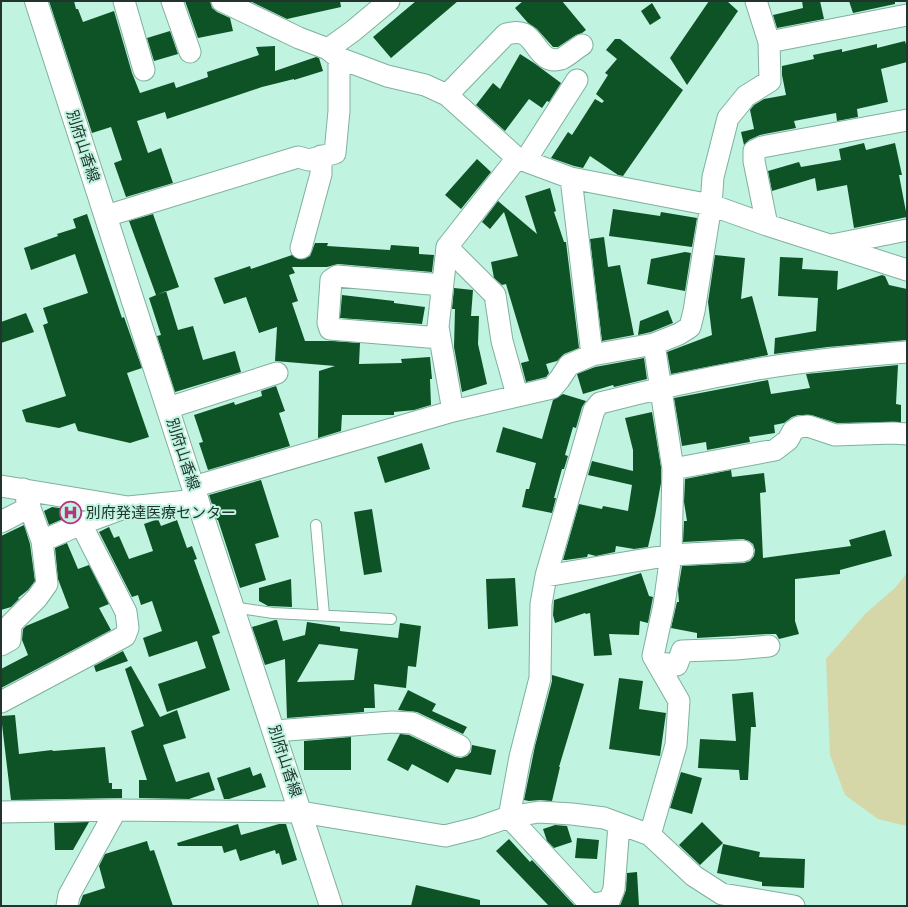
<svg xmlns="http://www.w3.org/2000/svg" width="908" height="907" font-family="Karla,'Noto Sans JP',sans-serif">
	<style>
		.green { fill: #d5d7a9 }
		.building { fill: #0e5326; fill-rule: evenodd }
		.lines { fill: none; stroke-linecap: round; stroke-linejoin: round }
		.service-casing { stroke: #7fb09e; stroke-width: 12 }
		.minor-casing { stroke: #7fb09e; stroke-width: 23 }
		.secondary-casing { stroke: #7fb09e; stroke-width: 24 }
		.service { stroke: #fff; stroke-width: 10 }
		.minor { stroke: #fff; stroke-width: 21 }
		.secondary { stroke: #fff; stroke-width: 22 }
		.labels { text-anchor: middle; stroke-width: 4; stroke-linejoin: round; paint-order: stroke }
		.street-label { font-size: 15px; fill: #21352e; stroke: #c0f3e0 }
		.poi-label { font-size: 15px; fill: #21352e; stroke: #c0f3e0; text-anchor: start }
	</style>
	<rect width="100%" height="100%" fill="#c0f3e0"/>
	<path class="green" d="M907,573V826L878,819L845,795L830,755L826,659L866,613L895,588Z"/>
	<path class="building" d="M49,1H74L76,9H78L83,22L114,11L132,73L140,93L174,82L176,88L208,77L207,72L259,55L256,47L275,46V71L316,57L319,58L323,71L294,80V79L262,87L167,119L165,112L137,121L148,153L161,148L173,183L126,197L114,163L122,160L111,127L92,133Z
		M185,1H210L212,8L217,12L230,18L233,31L198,38Z
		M250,1H340L341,7L287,19Z
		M416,1H458L391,58L373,37Z
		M523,1H562L586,30L582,33L576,35L558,47H553L537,29L528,23L515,8Z
		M709,1H727L738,11L687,85L670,58Z
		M802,1H820L824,19L777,28L773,15L803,8Z
		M849,1H895V4L853,13Z
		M652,3L661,18L650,25L641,11Z
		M170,31L178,54L154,61L147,38Z
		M615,39H620L683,90L623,176L618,175L590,156L583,168L574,166L551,158L568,132L572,135L595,99L602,103L604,101L596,94L608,75L605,73L617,59L606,50Z
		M905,41L907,48V62L881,69L888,102L857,109L858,117L837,121L836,113L794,121L796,128L760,135L749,140L744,145L741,132L754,129L750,110L754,105L764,99L786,95L782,75V66L814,59L813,55L842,49V52L877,44V48Z
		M520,54L534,63L561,83L549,102L547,101L542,108L529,99L505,131L476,105L493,83L500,89Z
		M864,143L866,150L895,143L902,175H899L907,217L854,228L847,185L817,191L815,178L772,191L768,171L799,162L801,167L841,160L839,149Z
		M477,159L491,172L461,209L445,195Z
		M550,188L556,211L554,212L564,242H566L579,348L564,354L557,361L546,364L549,373L546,377L526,382L521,363L529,361L506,284L502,285L494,278L491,262L518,256L504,212L490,229L482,222L498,201L537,234L525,196Z
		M613,209L660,216L661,212L697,218L692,247L609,236Z
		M87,214L122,318L124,317L142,368L127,373L149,437L130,443L78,431L75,423L59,428L26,422L22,410L66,396L43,325L48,323L43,308L88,293L75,254L31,270L24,248L58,236L57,234L76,228L73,219Z
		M153,214L179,287L156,295L129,221Z
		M604,237L608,267L620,265L634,335L602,341L590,239Z
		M315,243H328L327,246L390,250L391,245L419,247V254L434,255L432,272L338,264L327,267H292L295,273L289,275L298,301L292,303L305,341H332L360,343L359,364L402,363L401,359L430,357L432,379H430L431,405L414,410L394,412V415H342L341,431L318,438L319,371L335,366L275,361L277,327L259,333L246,297L224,304L214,278L250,266L251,269L292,255L298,259H304L310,256Z
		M685,252L691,253L685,291L647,284L651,259Z
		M715,255L745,258L741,299L752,296L768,355L671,374L667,352L712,335L708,302Z
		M780,257L803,258L802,269L838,271L837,290L882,275L885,276L889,285L907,289V340L828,347L774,354L775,338L816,331L818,298L778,296Z
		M454,288L473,290L471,316H479L478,344L487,384L462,392L454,347L455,309H452Z
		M166,291L178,330L193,326L203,360L235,351L241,372L175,392L157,336L161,335L149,298Z
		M342,295L394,301V303L425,307L422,324L340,318Z
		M668,310L673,323L651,332L638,335L640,321Z
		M26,313L34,332L1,343V322Z
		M644,358L647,379L614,387L613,385L583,394L577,374L595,367Z
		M898,365L896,404L901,405V422L837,423L811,415H798L792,417L784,423L774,425L775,433L749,437L750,442L707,450L706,442L682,446L674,398L768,380L771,394L810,388L806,374Z
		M276,386L285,411L279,413L290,446L208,470L199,443L203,442L194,415L234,402L235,405L262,396L261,391Z
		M563,394L586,401L582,407L576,428L573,427L565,455L568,456L564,469H562L554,498H556L552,513L522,507L526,489H529L536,463L496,452L503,427L542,439L553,400Z
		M652,412L661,467V483L655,516L648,547L634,549L616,546L615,552L596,556L588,554L587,557L566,560H563L579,504L602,509L603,506L628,511L632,485L588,475L592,461L633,471V450L625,418Z
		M422,443L430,469L385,483L377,457Z
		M731,470L732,477L764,473L766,492L760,493L763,558L851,546L849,540L885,530L892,556L840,570V574L795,579V621L799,634L779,639L776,634H768L697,638V633L671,628L677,602H679L678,590L682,566L744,563L750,561L754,556L755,550L753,544L749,541L743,539L683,542L684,521H687L684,502L685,479Z
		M261,480L279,537L255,544L266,580L240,588L218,520H217L209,495Z
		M52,507L81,511L49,525L44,511Z
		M372,509L382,572L364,575L354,512Z
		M158,519L161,526L177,520L187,548L192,546L197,559L194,560L220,633L212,636L230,690L167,712L158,684L206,668L197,641L149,657L143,638L162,631L152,601L141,605L138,595L132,597L99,532L109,527L114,538L119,536L129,559L153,551L144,524Z
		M24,525L30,544L35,581L28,590L18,598L19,599L11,607L1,610V536Z
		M67,543L78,569L89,565L109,604L99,608L111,630L1,688V669L28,655L22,640L23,629L26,626L69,608L58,579L55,548Z
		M641,573L649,596L653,597L648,623L640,621L639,635L609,634L612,655L594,656L590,613L586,614L585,613L555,623L553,615L554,600Z
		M515,578L518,626L488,629L486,579Z
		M291,579L292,607L268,606L259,601V588Z
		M275,620H277L283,641L305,635L307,622L340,627V631L398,638L400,623L421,626L416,667L408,666L406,688L374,684L375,708H364V712L287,718L285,659L265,665L252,627ZM319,644L358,649L354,680L297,682Z
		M123,651L128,661L96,672L94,666Z
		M131,666L160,717L177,710L186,738L163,745L176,782L209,772L215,790L189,799L139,798V780H147L131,731L144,726L125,669Z
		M552,675L584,684L559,767H560L552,801L540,800L529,801L524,800L535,746L552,681Z
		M619,678L643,681L639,709L666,713L660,756L609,749Z
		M408,690L436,704L432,711L467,727L463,734L417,712L398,710Z
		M753,692L756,727H751L748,780H740L739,770L698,768L700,739L736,741L732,694Z
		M15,715L19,754L52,750L53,751L105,747L109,783H112V789H122V798L11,800L1,716Z
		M400,734L409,735L455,757L461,758L467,756L471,752L472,745L496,750L491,775L456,769L448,783L412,764L408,771L387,760Z
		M351,737V770H304V741Z
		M250,767L253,776L261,773L266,787L229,799H224L217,778Z
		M681,772L702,778L692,814L670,808Z
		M89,822L73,850H55L54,823Z
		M702,822L723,843L700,865L679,845Z
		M238,824L241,835L279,824H286L297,860L282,865L279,853L276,854L275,850L240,861L236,849L224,853L222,846H178L177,843Z
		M555,825L567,826L572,842L554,848L547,841L543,829Z
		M577,838L599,840L597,859L575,858Z
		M509,839L530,862L532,860L575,906H549L496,851Z
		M147,841L150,851L154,850L173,906H79L83,895L105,888L99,866L105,854Z
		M723,844L760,852L759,857L805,859L804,888L762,886V882L717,873Z
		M637,872L639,906H620L626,890L627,873Z
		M416,885L480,900V906H411Z"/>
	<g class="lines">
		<defs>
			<path id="service" d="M316,525L324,615
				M232,607L273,613L391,619"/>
			<path id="minor" d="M124,1L144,70
				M172,1L190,52
				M222,1L299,38L328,49L339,58L387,76L425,85L447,95L517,158L571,178L711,205L767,225L907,270
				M769,42L907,15
				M328,49L353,31L389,1
				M447,95L506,34C512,33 518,31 524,34C537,40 540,65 561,59C568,56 575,49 582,45
				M525,161L577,80
				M571,178L592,355
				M106,216L298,157L309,160L335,153L339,111V58
				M767,225L754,161V151L762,147L907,120
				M832,245L907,230
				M447,247L495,295L502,341L517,395
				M301,248L321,174V156
				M440,338L330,329L328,323L331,280L337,276L442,285
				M168,408L277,373
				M453,411L438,327L447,247L517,158
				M673,469L775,450L788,440L793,431L799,427L808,426L835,435L893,433L907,434
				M1,486L128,507L198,500
				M193,487L453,411L552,388L559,380L569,365L592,355L654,344L679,334L690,327L694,311L711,205L713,177L728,118L746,96L770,81L769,42L756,1
				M1,522L30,507
				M42,541L81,524L127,507
				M546,576L671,555L743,551
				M1,645L10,640L11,624L37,598L47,584L42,541L23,489
				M657,663L677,665L682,651L736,649L769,646
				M1,702L125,636L128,628L126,612L81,524
				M275,731L392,722L412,723L460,746
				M1,812L116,810L301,812L445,836L477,828L509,817L539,812L572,814L604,818L650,835L694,876L722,894L794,906
				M509,817L520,757L540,678L541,604L546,576L594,410L600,403C651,390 701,379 752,370C803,361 855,356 907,352
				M509,817L587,901L595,904L609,901L614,889L619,825
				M650,835L676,745L679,701L653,656L664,605L671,555L673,469L654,344
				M67,906L69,895L116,810"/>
			<path id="secondary" d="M36,1L193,487L331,906"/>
		</defs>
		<use href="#service" class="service-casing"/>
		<use href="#minor" class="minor-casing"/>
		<use href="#secondary" class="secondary-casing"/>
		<use href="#service" class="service"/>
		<use href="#minor" class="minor"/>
		<use href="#secondary" class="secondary"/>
	</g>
	<defs>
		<symbol id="hospital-ring" viewBox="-11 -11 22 22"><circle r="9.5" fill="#c0f3e0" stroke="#b6357e" stroke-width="1.5"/><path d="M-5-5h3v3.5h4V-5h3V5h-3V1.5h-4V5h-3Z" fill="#b6357e"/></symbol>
	</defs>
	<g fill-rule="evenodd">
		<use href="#hospital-ring" x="58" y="500" width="25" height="25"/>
	</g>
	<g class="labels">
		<g class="street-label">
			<text transform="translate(83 146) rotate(72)" y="5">別府山香線</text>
			<text transform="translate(183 454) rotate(72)" y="5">別府山香線</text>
			<text transform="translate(285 761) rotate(72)" y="5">別府山香線</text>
		</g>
		<g class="poi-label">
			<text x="86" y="518">別府発達医療センター</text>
		</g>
	</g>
	<rect width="908" height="907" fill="none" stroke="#21352e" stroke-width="4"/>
</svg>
